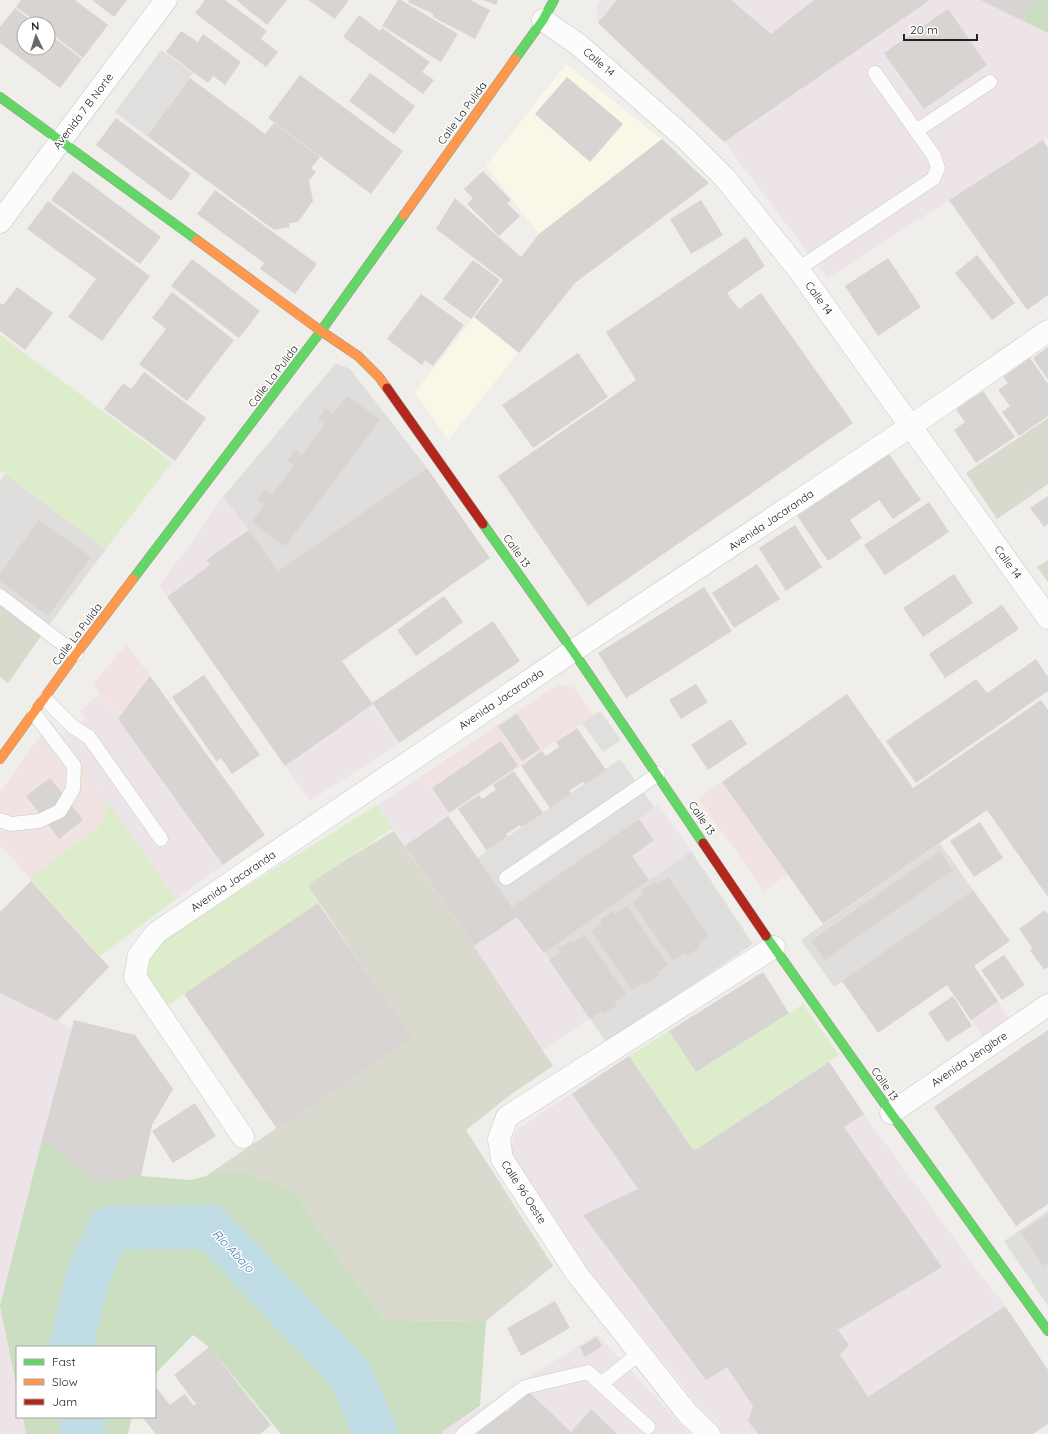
<svg xmlns="http://www.w3.org/2000/svg" width="1048" height="1434" font-family="Quicksand,sans-serif">
	<style>
		.residential { fill: #dfdedc }
		.commercial { fill: #f1e3e1 }
		.industrial { fill: #ede4e9 }
		.education { fill: #f8f7e8 }
		.construction { fill: #d9d9cd }
		.grass { fill: #ddeccb }
		.forest { fill: #cbdec1 }
		.parking { fill: #e0dfde }
		.lines { fill: none; stroke-linecap: round; stroke-linejoin: round }
		.river { stroke: #bfdbe3; stroke-width: 44 }
		.building { fill: #d7d4d2 }
		.lane-casing { stroke: #c9c8c7; stroke-width: 15 }
		.street-casing { stroke: #c9c8c7; stroke-width: 23 }
		.fast-casing { stroke: #999a82; stroke-width: 10 }
		.slow-casing { stroke: #999a82; stroke-width: 10 }
		.jam-casing { stroke: #999a82; stroke-width: 10 }
		.lane { stroke: #fdfcfc; stroke-width: 14 }
		.street { stroke: #fdfcfc; stroke-width: 22 }
		.fast { stroke: #63d668; stroke-width: 9 }
		.slow { stroke: #ff974d; stroke-width: 9 }
		.jam { stroke: #b3261e; stroke-width: 9 }
		.labels { text-anchor: middle; stroke-width: 3; stroke-linejoin: round; paint-order: stroke }
		.street-label { font-size: 11px; fill: #222; stroke: #fff }
		.water-label { font-size: 12px; font-style: italic; fill: #4a7aab; stroke: #fff }
	</style>
	<rect width="100%" height="100%" fill="#f0eeeb"/>
	<path class="residential" d="M336,363L350,369L427,468L278,571L249,530L223,497Z
		M5,474L106,549L41,636L0,606V481Z
		M940,843L973,890L834,987L801,940Z
		M691,851L753,944L607,1043L544,953Z
		M1048,1211V1306L1004,1241Z"/>
	<path class="commercial" d="M127,644L265,835L223,865L93,684Z
		M558,684L575,688L594,715L448,816L421,776Z
		M847,694L913,788L764,891L698,798Z
		M51,721L176,899L100,956L0,845V792Z"/>
	<path class="industrial" d="M600,0H1034L1023,21L1048,33V137L827,278L724,142L598,23L596,7Z
		M223,497L249,530L399,743L310,801L160,586Z
		M100,694L223,865L176,899L61,736L85,718L80,711Z
		M421,776L512,907L659,805L691,851L545,952L590,1019L542,1050L474,946L377,805Z
		M974,966L1012,1022L985,1040L947,985Z
		M0,993L72,1028L0,1306Z
		M629,1056L694,1151L829,1062L864,1114L996,1296L998,1295L1005,1306L892,1434H722L714,1427L678,1380L569,1247L509,1152L516,1130Z
		M0,1307L17,1389V1417H23L26,1434H0Z
		M597,1334L690,1434H442V1432Z"/>
	<path class="education" d="M566,64L662,139L709,183L575,283L448,440L415,392L539,234L486,166Z"/>
	<path class="construction" d="M1048,418V484L997,519L966,473Z
		M1048,560V582L1037,567Z
		M0,606L41,636L8,683L0,677Z
		M394,831L474,946L553,1066L510,1095L466,1130L553,1266L486,1321L384,1320L323,1236L296,1193L206,1176L411,1037L307,885L350,857Z"/>
	<path class="grass" d="M0,335L172,462L106,549L0,470Z
		M102,794L176,899L100,956L29,878L99,828C108,814 107,810 102,794Z
		M377,805L393,828L307,885L318,903L167,1006L145,973L150,957L167,936Z
		M803,1004L839,1055L694,1151L629,1056L669,1031L696,1072Z"/>
	<path class="forest" d="M1034,0H1048V33L1023,21Z
		M42,1140L141,1176L190,1180L206,1176L242,1172L296,1193L323,1236L384,1320L486,1321L480,1406L442,1432V1434H281L209,1347L193,1335L155,1374V1347H17V1389L0,1306Z
		M23,1417H132L128,1434H26Z"/>
	<path class="parking" d="M161,50L193,73L147,136L115,112Z
		M600,711L621,740L603,752L582,723Z
		M620,759L655,808L512,907L477,858Z"/>
	<g class="lines">
		<path class="river" d="M71,1347L88,1275L110,1228L211,1227L350,1374L376,1434
			M82,1434L84,1417"/>
	</g>
	<path class="building" d="M21,0H75L108,25L83,58L48,31V24H39L16,7Z
		M92,0H127L114,17Z
		M205,0H225L267,31L261,39L278,52L266,67L195,13Z
		M236,0H287L267,25Z
		M308,0H349L335,19Z
		M398,0H401L458,34L441,62L382,26Z
		M409,0H470L490,10L475,39L433,17V14L408,2Z
		M483,0H498L496,5Z
		M617,0H731L771,34L814,0H930L724,142L598,23Z
		M981,0H1034L1023,21Z
		M15,8L36,24H24V48H48V33L82,59L60,88L0,43V27Z
		M948,9L987,65L924,109L884,53Z
		M359,15L380,31L382,28L430,62L422,72L434,80L423,94L343,37Z
		M181,31L198,42L203,34L241,62L225,85L213,76L208,83L166,52Z
		M370,73L415,106L394,134L349,101Z
		M300,75L403,151L371,194L268,118Z
		M567,77L623,124L590,162L535,114Z
		M190,78L265,134L274,123L320,157L311,168L316,172L309,181L313,201L298,222L289,223L290,227L274,230L147,136Z
		M116,118L191,174L171,201L96,145Z
		M662,139L709,183L575,283L519,353L474,317L503,280L436,229L455,198L521,257L539,234Z
		M1043,140L1048,148V295L1027,310L949,200Z
		M73,171L161,237L140,264L51,200Z
		M483,171L511,200L507,203L520,216L499,236L467,204L473,198L464,189Z
		M215,190L317,264L295,294L260,269L264,263L197,214Z
		M701,200L723,235L691,254L670,219Z
		M48,201L150,276L102,341L68,317L96,279L27,229Z
		M746,237L765,266L727,293L739,309L761,293L853,423L588,606L498,476L636,380L606,332Z
		M977,255L1015,303L992,320L955,273Z
		M888,258L921,307L878,336L845,286Z
		M192,259L260,311L239,338L171,286Z
		M473,260L500,280L471,319L443,299Z
		M17,287L53,313L25,350L0,331V303L3,305Z
		M172,292L234,340L187,401L139,364L166,329L152,318Z
		M421,294L464,325L433,366L425,360L422,365L387,339Z
		M1048,347V380L1033,358Z
		M578,353L608,397L533,448L502,405Z
		M1030,358L1048,384V416L1019,436L1002,412L1010,406L998,390L1008,383L1003,377Z
		M144,372L206,418L175,461L104,409L123,383L131,389Z
		M983,391L1015,437L976,463L954,430L965,422L956,409Z
		M347,396L380,420L285,546L252,522L264,505L257,500L265,489L272,495L294,466L287,460L295,450L302,455L325,424L318,419L326,408L333,414Z
		M889,454L921,500L893,519L879,500L850,520L862,538L828,561L797,516Z
		M427,468L490,558L342,661L372,703L493,621L520,661L399,743L373,704L285,766L167,597L210,565L206,560L249,530L278,571Z
		M1048,496V524L1044,527L1030,508Z
		M929,502L949,532L885,575L864,545Z
		M39,520L91,557L48,616L0,581V574Z
		M795,525L822,567L786,591L759,548Z
		M757,564L780,599L734,628L712,593Z
		M954,574L973,603L923,637L903,608Z
		M704,587L732,631L626,698L598,653Z
		M444,596L463,622L416,656L397,630Z
		M1002,605L1019,629L945,678L929,654Z
		M1036,659L1048,677V691L916,783L886,741L976,679L987,693Z
		M204,675L260,755L232,774L221,758L217,762L172,697Z
		M150,676L265,835L223,865L118,719Z
		M696,684L708,702L681,719L669,700Z
		M847,694L913,788L1041,700L1048,710V897L987,810L823,924L722,782Z
		M517,714L540,749L522,761L498,726Z
		M731,719L747,744L708,770L691,745Z
		M577,728L606,770L585,784L583,782L569,791L571,793L550,808L521,766L542,751L546,756L559,747L556,742Z
		M501,741L518,766L449,813L432,788Z
		M514,771L543,813L521,827L520,825L506,834L508,836L487,851L458,809L479,795L482,799L496,790L493,785Z
		M50,778L83,820L59,839L26,796Z
		M448,816L512,907L639,819L654,840L632,856L649,880L544,953L517,917L474,946L405,846Z
		M980,822L1003,858L974,877L950,841Z
		M940,851L953,870L824,960L811,941Z
		M668,877L709,936L698,944L700,947L687,956L685,953L673,961L632,902L643,894L641,891L655,881L656,885Z
		M31,881L109,967L57,1021L0,993V910L1,911Z
		M973,890L1010,941L974,966L998,1001L971,1020L947,985L878,1033L842,981Z
		M318,903L412,1037L277,1129L184,994Z
		M627,906L668,965L657,973L659,976L645,985L643,982L632,990L591,931L602,923L600,920L613,911L615,914Z
		M1045,910L1048,914V967L1044,970L1030,950L1033,949L1019,929Z
		M585,935L626,994L615,1002L617,1005L604,1014L602,1011L590,1019L549,960L560,952L558,949L572,940L573,942Z
		M1004,955L1025,985L1002,1000L981,970Z
		M763,972L789,1013L696,1072L669,1031Z
		M953,996L972,1026L947,1042L928,1013Z
		M74,1020L135,1035L173,1089L152,1125L141,1176L98,1183L42,1140Z
		M1048,1030V1204L1016,1226L934,1107Z
		M629,1056L694,1151L829,1062L864,1114L844,1127L942,1267L838,1330L849,1345L840,1354L868,1397L1005,1306L1048,1370V1424L1033,1434H758L748,1421L753,1406L727,1367L706,1380L583,1215L638,1189L572,1094Z
		M195,1103L216,1136L173,1163L152,1131Z
		M1048,1215V1263L1043,1266L1021,1232Z
		M555,1301L570,1328L521,1356L507,1328Z
		M597,1337L602,1346L585,1357L580,1347Z
		M209,1347L271,1425L260,1434H156L142,1417H155V1386L170,1405L185,1394L194,1406L196,1404L174,1375Z
		M526,1389L571,1432L591,1409L617,1434H477L501,1406L508,1412Z"/>
	<g class="lines">
		<defs>
			<path id="lane" d="M916,131L990,82
				M798,269L933,179L938,168L934,156L875,73
				M0,596L76,654
				M45,699L73,727L89,737L161,839
				M0,820L11,824L39,821L60,811L73,789L74,766L34,713
				M506,878L658,774
				M601,1384L640,1353
				M463,1434L525,1387L588,1372L648,1427"/>
			<path id="street" d="M543,20L579,45L685,138L725,178L798,269L1048,618
				M0,222L166,0
				M891,1113L1048,1005
				M243,1137L135,977L139,955L156,933L573,651L911,426L1048,331
				M709,1434L688,1414L577,1274L502,1159L499,1139L507,1117L774,947"/>
			<path id="fast" d="M515,59L543,20L554,0
				M0,97L197,240
				M483,524L573,651L703,843
				M133,579L321,331L404,215
				M766,936L891,1113L1048,1331"/>
			<path id="slow" d="M404,215L515,59
				M197,240L321,331L358,356L379,377L387,388
				M0,759L76,654L133,579"/>
			<path id="jam" d="M387,388L483,524
				M703,843L766,936"/>
		</defs>
		<use href="#lane" class="lane-casing"/>
		<use href="#street" class="street-casing"/>
		<use href="#fast" class="fast-casing"/>
		<use href="#slow" class="slow-casing"/>
		<use href="#jam" class="jam-casing"/>
		<use href="#lane" class="lane"/>
		<use href="#street" class="street"/>
		<use href="#fast" class="fast"/>
		<use href="#slow" class="slow"/>
		<use href="#jam" class="jam"/>
	</g>
	<g class="labels">
		<g class="street-label">
			<text transform="translate(599 62) rotate(41)" y="4">Calle 14</text>
			<text transform="translate(83 111) rotate(-53)" y="4">Avenida 7 B Norte</text>
			<text transform="translate(462 113) rotate(-54)" y="4">Calle La Pulida</text>
			<text transform="translate(819 298) rotate(54)" y="4">Calle 14</text>
			<text transform="translate(273 376) rotate(-53)" y="4">Calle La Pulida</text>
			<text transform="translate(771 520) rotate(-34)" y="4">Avenida Jacaranda</text>
			<text transform="translate(517 551) rotate(55)" y="4">Calle 13</text>
			<text transform="translate(1008 562) rotate(54)" y="4">Calle 14</text>
			<text transform="translate(77 634) rotate(-53)" y="4">Calle La Pulida</text>
			<text transform="translate(501 699) rotate(-34)" y="4">Avenida Jacaranda</text>
			<text transform="translate(702 818) rotate(56)" y="4">Calle 13</text>
			<text transform="translate(233 881) rotate(-34)" y="4">Avenida Jacaranda</text>
			<text transform="translate(969 1059) rotate(-34)" y="4">Avenida Jengibre</text>
			<text transform="translate(885 1084) rotate(55)" y="4">Calle 13</text>
			<text transform="translate(524 1192) rotate(57)" y="4">Calle 96 Oeste</text>
		</g>
		<g class="water-label">
			<text transform="translate(233 1251) rotate(46)" y="4">Río Abajo</text>
		</g>
	</g>
	<rect x="16" y="1346" width="140" height="72" fill="#ffffff" stroke="#a7a7a7"/>
	<rect x="24" y="1359" width="20" height="6" fill="#63d668" stroke="#a7a7a7"/>
	<text x="52" y="1366" font-size="12" fill="#222222">Fast</text>
	<rect x="24" y="1379" width="20" height="6" fill="#ff974d" stroke="#a7a7a7"/>
	<text x="52" y="1386" font-size="12" fill="#222222">Slow</text>
	<rect x="24" y="1399" width="20" height="6" fill="#b3261e" stroke="#a7a7a7"/>
	<text x="52" y="1406" font-size="12" fill="#222222">Jam</text>
	<g transform="translate(36 36) rotate(356)"><circle r="19" fill="#ffffff" stroke="#a7a7a7"/>
	<path d="M0-3L7 15L0 10L-7 15Z" fill="#6a6968"/>
	<text y="-6" font-size="11" font-weight="bold" text-anchor="middle" fill="#222222">N</text>
	</g>
	<path d="M904 34v6h73v-6" fill="none" stroke="#222222" stroke-width="2"/>
	<text x="910" y="34" font-size="12" fill="#222222" stroke="#ffffff" stroke-width="3" paint-order="stroke">20 m</text>
</svg>
